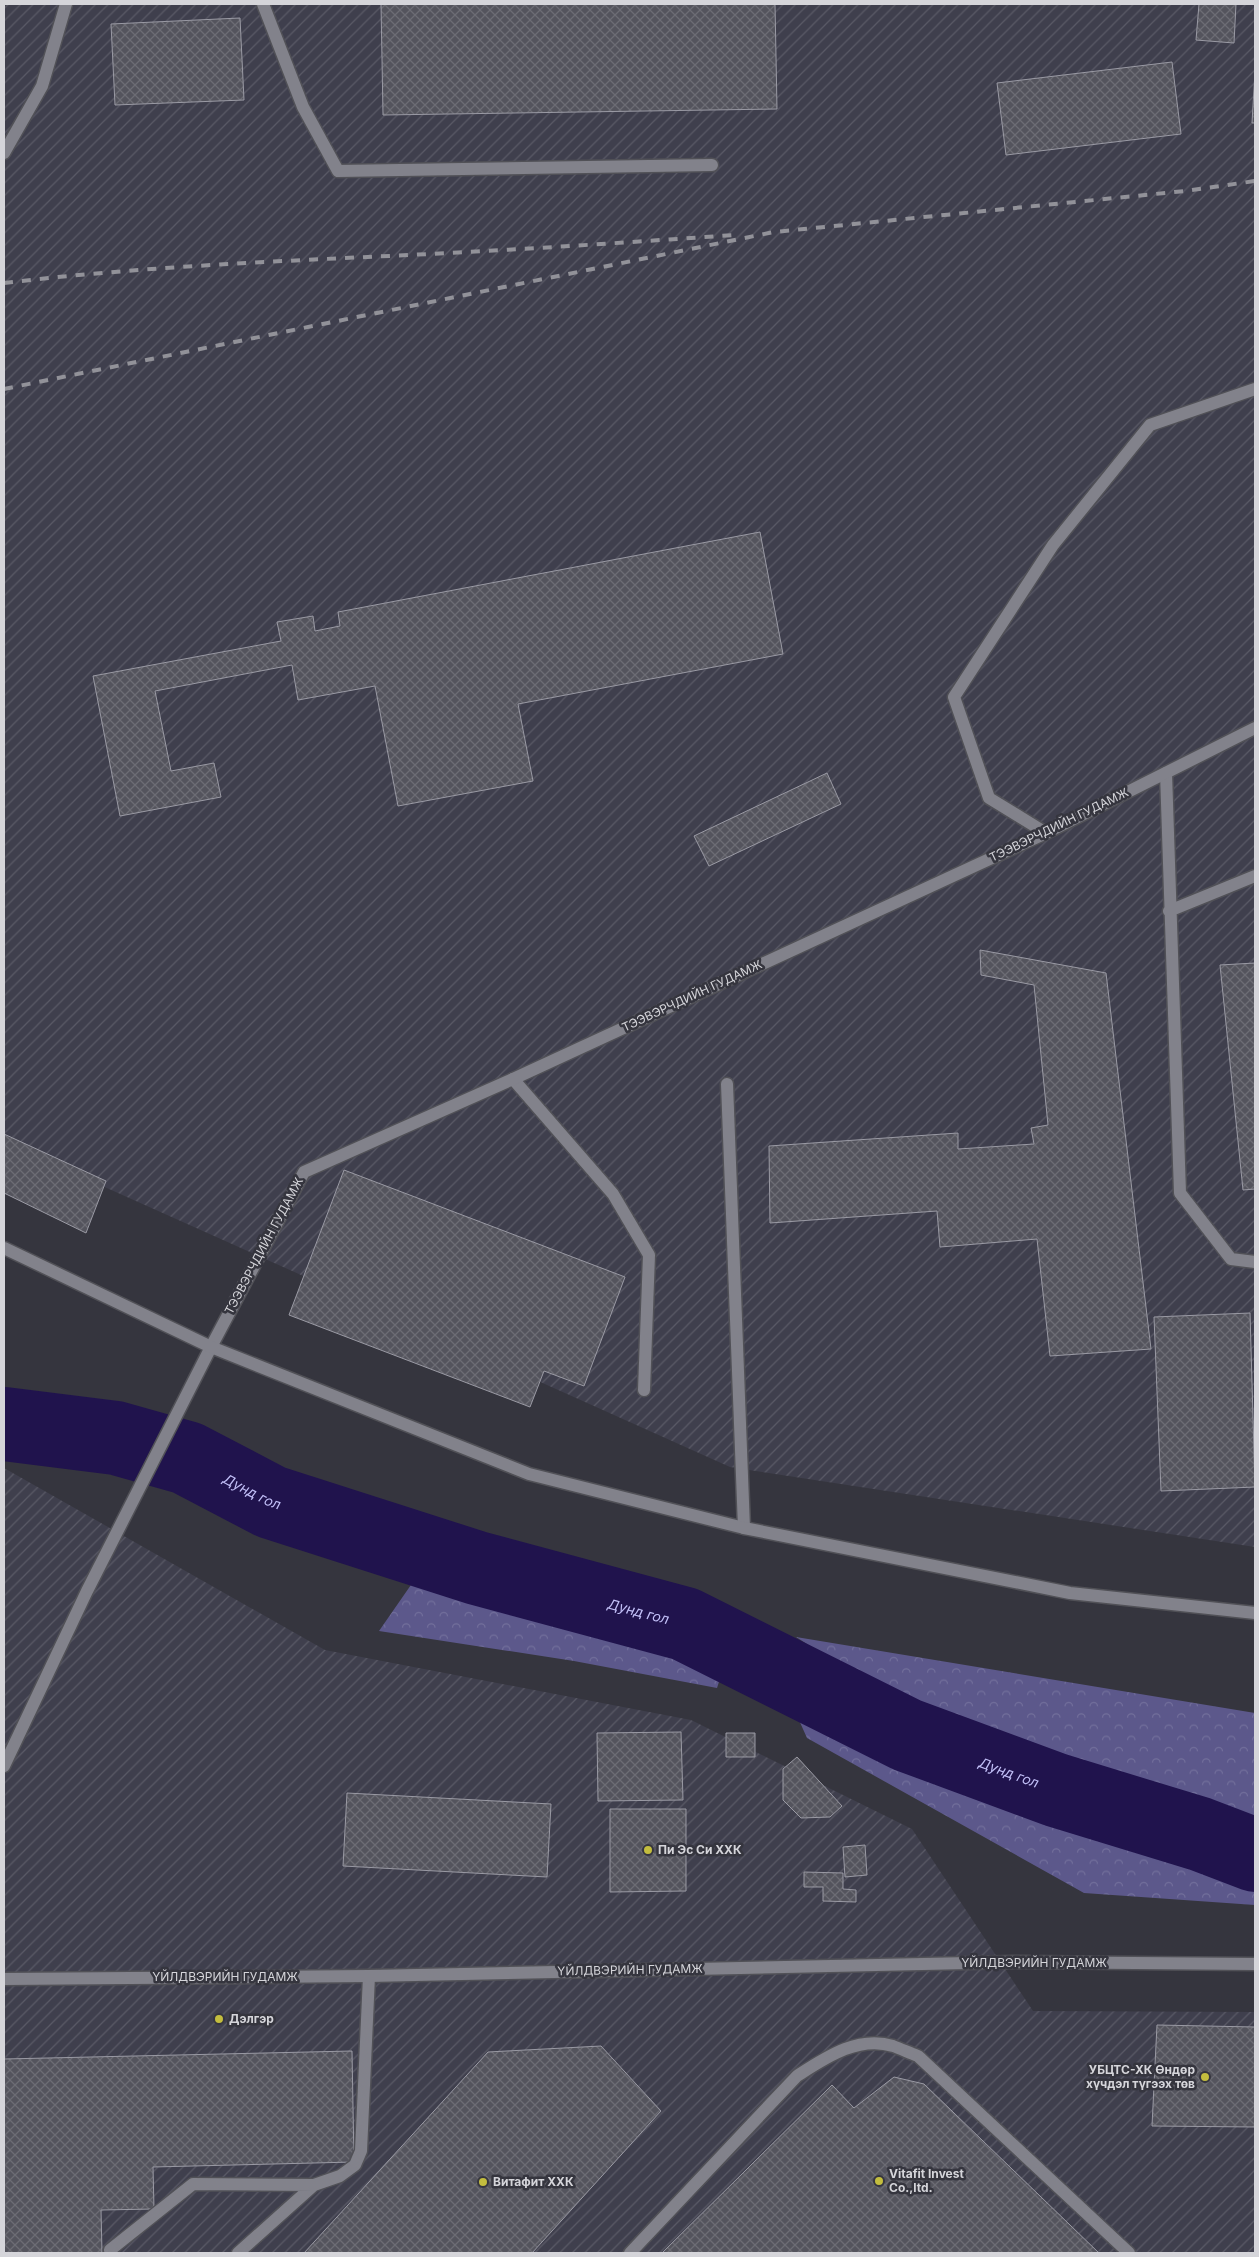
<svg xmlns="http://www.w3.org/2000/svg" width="1259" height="2257" font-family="Inter,sans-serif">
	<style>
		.industrial { fill: url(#industrial-furrows) }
		.forest { fill: url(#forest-crowns) }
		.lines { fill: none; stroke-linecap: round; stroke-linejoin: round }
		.river { stroke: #20134d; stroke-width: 74 }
		.building { fill: url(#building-cross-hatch); stroke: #9a9aa4 }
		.lane-casing { stroke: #515157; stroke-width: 15 }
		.street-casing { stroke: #515157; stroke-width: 15 }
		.secondary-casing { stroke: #515157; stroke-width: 15 }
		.lane { stroke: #82828b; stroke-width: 12 }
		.street { stroke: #82828b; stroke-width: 12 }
		.secondary { stroke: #82828b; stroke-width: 12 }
		.rail { stroke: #929299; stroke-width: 4; stroke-dasharray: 9 9; stroke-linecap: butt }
		.poi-dot { fill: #c3bd3e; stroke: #35353e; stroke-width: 2 }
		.labels { text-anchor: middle; stroke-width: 5; stroke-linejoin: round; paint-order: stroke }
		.street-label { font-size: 12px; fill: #d5d5da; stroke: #35353e }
		.poi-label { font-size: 12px; font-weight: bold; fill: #d5d5da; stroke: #35353e; text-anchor: start }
		.water-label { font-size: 14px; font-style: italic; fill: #c1bff7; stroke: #35353e }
	</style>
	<defs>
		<pattern id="industrial-furrows" width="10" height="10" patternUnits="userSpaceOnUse" patternTransform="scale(1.25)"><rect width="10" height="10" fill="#3f3f4d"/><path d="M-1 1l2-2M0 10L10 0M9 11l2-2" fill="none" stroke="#5a5a66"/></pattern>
		<pattern id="forest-crowns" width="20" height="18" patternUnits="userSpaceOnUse" patternTransform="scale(1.25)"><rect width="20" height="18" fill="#5c588b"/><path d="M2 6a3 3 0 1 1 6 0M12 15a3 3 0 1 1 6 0" fill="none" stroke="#726f9b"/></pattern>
		<pattern id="building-cross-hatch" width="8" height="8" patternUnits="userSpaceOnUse" patternTransform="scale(1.25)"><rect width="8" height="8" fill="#54545d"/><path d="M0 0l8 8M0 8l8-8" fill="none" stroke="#6c6c74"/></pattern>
	</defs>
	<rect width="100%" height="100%" fill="#35353e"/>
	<path class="industrial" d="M4,4H1255V1547L730,1467L4,1142Z
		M4,1468L325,1650L691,1720L912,1829L1033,2011L1255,2012V2253H4Z"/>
	<path class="forest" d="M413,1582L579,1610L726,1660L717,1688L574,1661L379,1631Z
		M796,1637L1255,1713V1834L1231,1832L907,1708Z
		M790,1700L892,1749L1217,1857L1255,1862V1905L1084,1893L807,1738Z"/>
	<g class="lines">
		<path class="river" id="s1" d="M4,1424L116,1438L187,1458L271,1502L477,1568L685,1624L907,1735L1056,1790L1200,1834L1255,1855"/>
	</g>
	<path class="building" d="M381,4H775L777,109L383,115Z
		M1199,4H1236L1234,43L1196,40Z
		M240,18L244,100L115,105L111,24Z
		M1172,62L1181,134L1006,155L997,83Z
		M1255,72V123H1252Z
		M760,532L783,654L518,704L533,781L398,806L375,686L298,700L292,665L155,691L171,771L214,763L221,797L120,816L93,676L281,641L277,622L313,616L315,631L340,626L338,612Z
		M827,773L841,804L709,866L694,836Z
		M980,950L1106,973L1151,1349L1050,1356L1037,1239L940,1247L937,1211L770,1223L769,1146L958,1133V1149L1034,1144L1031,1128L1048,1125L1034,985L981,975Z
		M1255,963V1189L1243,1190L1220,965Z
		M4,1134L106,1181L86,1233L4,1193Z
		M344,1170L625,1277L584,1386L544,1371L530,1407L289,1315Z
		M1250,1313L1255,1487L1161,1491L1154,1317Z
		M681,1732L683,1800L598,1801L597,1733Z
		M726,1733H755V1757H726Z
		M797,1757L842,1806L830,1817L801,1818L783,1800V1769Z
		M347,1793L551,1804L547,1877L343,1866Z
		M610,1809H686V1891L610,1892Z
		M865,1845L867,1875L845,1877L843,1847Z
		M804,1872L843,1873V1889L856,1890V1902L823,1901V1887H804Z
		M1157,2025L1255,2027V2127L1152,2126Z
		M601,2046L661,2111L532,2253H304L488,2052Z
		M352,2051L354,2162L153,2167L154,2209L101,2210L102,2253H4V2059Z
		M894,2077L924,2084L1099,2253H662L832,2085L854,2108Z"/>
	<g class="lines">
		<defs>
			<path id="lane" d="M263,4L303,107L338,171L712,165
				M4,153L42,86L66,4
				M1166,773L1180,1193L1231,1259L1255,1262
				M1046,833L989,798L954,697L1053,545L1150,425L1255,389
				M1169,911L1255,876
				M513,1079L613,1194L649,1255L644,1390
				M727,1084L744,1528
				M111,2253L110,2250L193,2184L314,2185L340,2176L355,2165L361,2151L369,1976
				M238,2253L314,2185
				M630,2253L797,2076C825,2058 858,2035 893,2046C901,2049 910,2053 918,2056L1129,2253"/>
			<path id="street" d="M4,1766L87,1591L211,1347L304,1172L513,1079L1046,833L1255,728"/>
			<path id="secondary" d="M4,1248L211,1347L529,1474L744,1528L1070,1593L1255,1613
				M4,1979L369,1976L1015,1962L1255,1964"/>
		</defs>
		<use href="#lane" class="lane-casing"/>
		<use href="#street" class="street-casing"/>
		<use href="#secondary" class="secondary-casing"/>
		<use href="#lane" class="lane"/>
		<use href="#street" class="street"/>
		<use href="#secondary" class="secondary"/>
		<path class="rail" d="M4,283C145,266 287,261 429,254C531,249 633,242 734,235
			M4,389L774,232L1185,191L1255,181"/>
	</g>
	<g class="poi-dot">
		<circle cx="648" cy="1850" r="5"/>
		<circle cx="219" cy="2019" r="5"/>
		<circle cx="1205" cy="2077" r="5"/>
		<circle cx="879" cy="2181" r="5"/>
		<circle cx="483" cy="2182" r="5"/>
	</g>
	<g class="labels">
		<g class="street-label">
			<text transform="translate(1059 825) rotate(-26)" y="4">ТЭЭВЭРЧДИЙН ГУДАМЖ</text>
			<text transform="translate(692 996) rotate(-25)" y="4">ТЭЭВЭРЧДИЙН ГУДАМЖ</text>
			<text transform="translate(264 1246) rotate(-62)" y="4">ТЭЭВЭРЧДИЙН ГУДАМЖ</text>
			<text x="1034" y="1967">YЙЛДВЭРИЙН ГУДАМЖ</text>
			<text transform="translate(630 1970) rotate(-1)" y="4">YЙЛДВЭРИЙН ГУДАМЖ</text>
			<text x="225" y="1981">YЙЛДВЭРИЙН ГУДАМЖ</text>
		</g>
		<g class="poi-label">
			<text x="658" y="1854">Пи Эс Си ХХК</text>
			<text x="229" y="2023">Дэлгэр</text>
			<text x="1195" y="2074" text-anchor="end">УБЦТС-ХК Өндөр<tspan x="1195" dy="14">хүчдэл түгээх төв</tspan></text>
			<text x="889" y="2178">Vitafit Invest<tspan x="889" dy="14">Co.,ltd.</tspan></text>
			<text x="493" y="2186">Витафит ХХК</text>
		</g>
		<g class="water-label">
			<text dy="5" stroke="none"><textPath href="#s1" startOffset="260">Дунд гол</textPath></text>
			<text dy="5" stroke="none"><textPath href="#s1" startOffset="665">Дунд гол</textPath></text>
			<text dy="5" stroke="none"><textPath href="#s1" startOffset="1070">Дунд гол</textPath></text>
		</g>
	</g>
	<rect width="1259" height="2257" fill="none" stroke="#d5d5da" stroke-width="10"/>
</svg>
